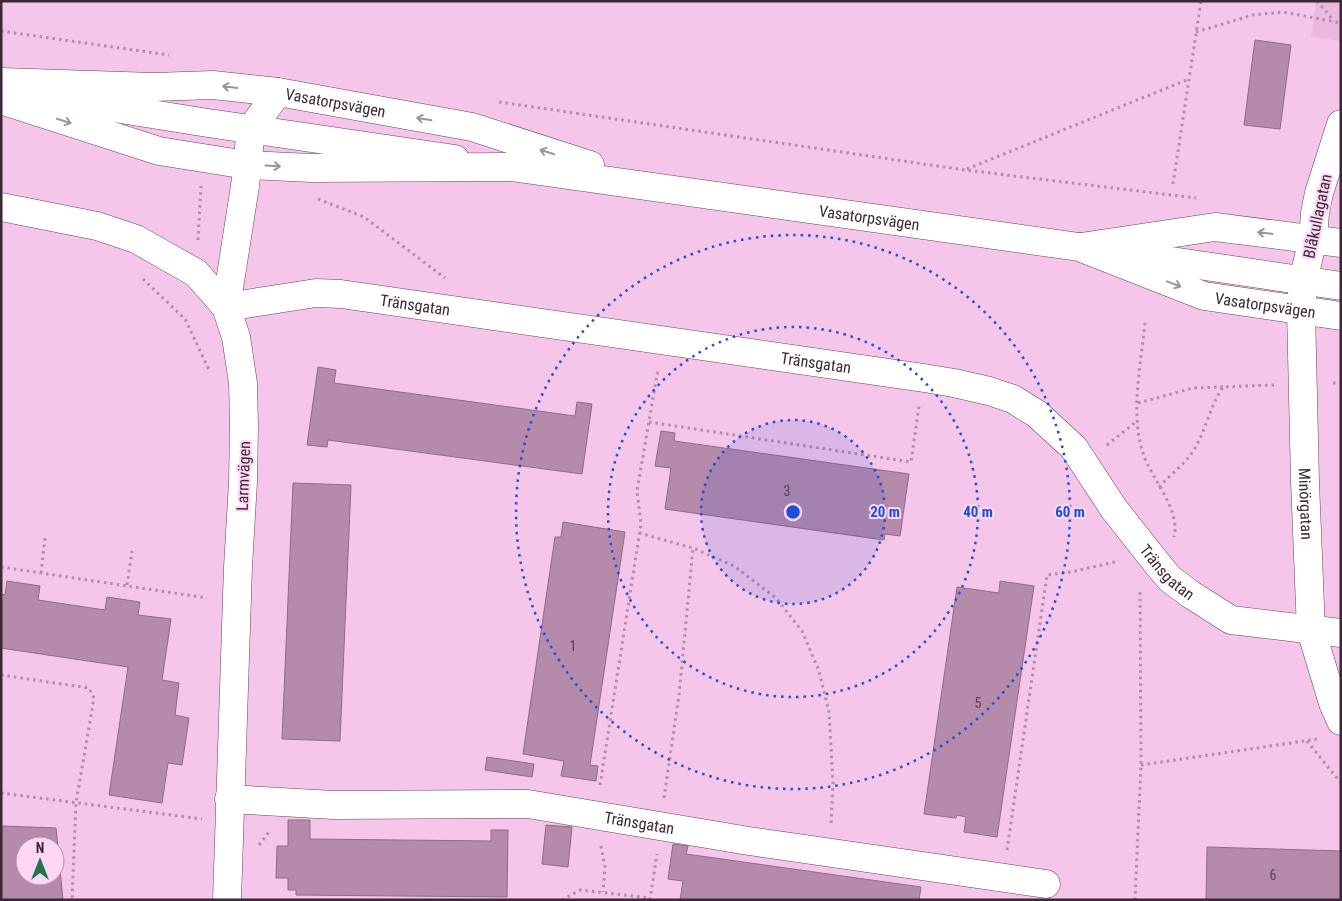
<svg xmlns="http://www.w3.org/2000/svg" width="1342" height="901" font-family="'Roboto Condensed',sans-serif">
	<style>
		.built { fill: #edb8e0 }
		.building { fill: #b68aab; stroke: #926887; fill-rule: evenodd }
		.lines { fill: none; stroke-linecap: round; stroke-linejoin: round }
		.minor-casing { stroke: #67405e; stroke-width: 29 }
		.major-casing { stroke: #67405e; stroke-width: 29 }
		.path { stroke: #b18da8; stroke-width: 3; stroke-dasharray: 2.5 4; stroke-linecap: butt }
		.minor { stroke: #fff; stroke-width: 28 }
		.major { stroke: #fff; stroke-width: 28 }
		.oneway { stroke: #9d949b }
		.ring { fill: none; stroke: #1d4ed8; stroke-width: 2.5; stroke-dasharray: 2.5 5 }
		.labels { text-anchor: middle; stroke-width: 4; stroke-linejoin: round; paint-order: stroke }
		.number-label { font-size: 14px; fill: #5a4154 }
		.street-label { font-size: 16px; fill: #3b2937; stroke: #fdd7f3 }
		.centre { fill: #1d4ed8; stroke: #fdd7f3; stroke-width: 2.5 }
		.ring-label { font-size: 15px; text-anchor: middle; font-weight: bold; fill: #1d4ed8; stroke: #fdd7f3; stroke-width: 4; stroke-linejoin: round; paint-order: stroke }
	</style>
	<rect width="100%" height="100%" fill="#f5c6e9"/>
	<path class="built" d="M1316,1H1341V41L1311,37Z"/>
	<path class="building" d="M1255,40L1291,45L1280,129L1244,125Z
		M318,367L336,370L334,383L575,416L577,402L592,404L582,474L328,440L327,447L307,445Z
		M661,431L675,433L674,441L909,474L900,536L885,534L884,540L665,509L671,468L655,466Z
		M293,483L351,485L340,741L282,739Z
		M563,522L625,532L590,765L598,766L596,781L561,776L564,761L523,754L555,537H561Z
		M7,581L40,586L38,600L105,610L107,597L140,602L138,615L171,619L162,680L179,683L175,715L189,718L182,765L168,763L162,803L109,795L128,667L1,648V594L5,595Z
		M1000,581L1034,586L997,837L964,832L966,817L957,815L956,818L924,814L957,587L999,593Z
		M487,757L534,764L532,777L485,770Z
		M288,820H310V839L491,841V830H508L507,897L296,895V890H288V878H276L277,846H288Z
		M546,825L572,827L568,867L542,864Z
		M3,826L56,828L63,900H1V832ZM25,846H55V876H25Z
		M673,844L688,846L686,854L921,887L919,900H680L683,881L668,879Z
		M1207,847L1341,851V900H1206Z"/>
	<g class="lines">
		<defs>
			<g id="minor">
				<path d="M8,91L208,123L455,159"/>
				<path id="s1" d="M1341,124L1319,193L1315,213L1313,239L1303,281L1301,310L1305,482L1311,630L1333,703L1341,721"/>
				<path d="M1,207L97,226L136,239L196,273L226,307L236,337L243,383L244,425L243,482L238,567L227,900"/>
				<path d="M1103,251L1341,286"/>
				<path id="s2" d="M226,307L316,293L341,294L924,378L954,383L989,391L1013,399L1037,414L1074,448L1114,509L1159,566L1170,579L1190,594L1231,620L1341,633"/>
				<path d="M226,307L245,186L251,129L278,92"/>
				<path id="s3" d="M229,799L334,805L528,804L749,841L1046,884"/>
			</g>
			<g id="major">
				<path id="s4" d="M1,82L154,87L213,85L278,92L472,127L590,165"/>
				<path id="s5" d="M1,100L159,151L247,165L311,168L511,167L1079,247L1204,296L1341,316"/>
				<path d="M1081,247L1215,227L1341,243"/>
			</g>
		</defs>
		<use href="#minor" class="minor-casing"/>
		<use href="#major" class="major-casing"/>
		<path class="path" d="M1317,1L1334,21
			M1,31L169,55
			M1196,32L1253,15L1283,12L1341,23
			M499,102L965,170L1196,198
			M967,169L1189,79
			M1173,184L1201,1
			M318,199L364,217L445,278
			M198,240L201,186
			M143,279L185,319L210,372
			M1145,323C1141,363 1130,414 1143,453C1151,479 1181,509 1174,537
			M1333,383H1341
			M1138,403L1193,388L1223,387
			M649,422L911,462L919,406
			M1107,445L1137,421
			M1159,487C1170,475 1185,464 1194,450C1206,430 1210,406 1223,387L1274,385
			M639,533L693,548L734,566L776,598L802,631L819,671L829,712L833,783L831,823
			M1,567L207,598
			M41,573L45,538
			M127,585L132,551
			M1,675L89,688L94,698L76,803L72,900
			M1307,741L1341,783
			M1141,765L1318,739
			M600,785L641,524L637,491L658,369
			M1,793L202,819
			M664,798L679,695L693,548
			M259,845L269,832
			M601,846L605,867L603,892
			M1007,850L1047,575L1071,572L1119,561
			M562,900L580,890L650,898
			M650,900L657,854
			M1135,900L1141,765L1140,591"/>
		<use href="#minor" class="minor"/>
		<use href="#major" class="major"/>
	</g>
	<defs><path id="oneway-shaft" d="M-6 0H5M1.5-3L5.5 0L1.5 3" fill="none" stroke-width="1.6" stroke-linecap="round" stroke-linejoin="round" transform="scale(1.25)"/></defs>
	<g class="oneway">
		<use href="#oneway-shaft" transform="translate(230 87) rotate(-173)"/>
		<use href="#oneway-shaft" transform="translate(424 119) rotate(-170)"/>
		<use href="#oneway-shaft" transform="translate(64 121) rotate(18)"/>
		<use href="#oneway-shaft" transform="translate(547 152) rotate(-162)"/>
		<use href="#oneway-shaft" transform="translate(273 166) rotate(3)"/>
		<use href="#oneway-shaft" transform="translate(1265 233) rotate(-173)"/>
		<use href="#oneway-shaft" transform="translate(1174 284) rotate(21)"/>
	</g>
	<circle cx="793" cy="512" r="92" fill="#1d4ed8" fill-opacity=".12"/>
	<g class="ring">
		<circle cx="793" cy="512" r="92"/>
		<circle cx="793" cy="512" r="185"/>
		<circle cx="793" cy="512" r="277"/>
	</g>
	<g class="labels">
		<g class="number-label">
			<text x="787" y="496">3</text>
			<text x="573" y="651">1</text>
			<text x="978" y="708">5</text>
			<text x="1273" y="880">6</text>
		</g>
		<g class="street-label">
			<text dy="6" stroke="none"><textPath href="#s4" startOffset="336">Vasatorpsvägen</textPath></text>
			<text transform="translate(1317 216) rotate(-78)" y="6">Blåkullagatan</text>
			<text dy="6" stroke="none"><textPath href="#s5" startOffset="881">Vasatorpsvägen</textPath></text>
			<text dy="6" stroke="none"><textPath href="#s2" startOffset="191">Tränsgatan</textPath></text>
			<text dy="6" stroke="none"><textPath href="#s5" startOffset="1289">Vasatorpsvägen</textPath></text>
			<text dy="6" stroke="none"><textPath href="#s2" startOffset="596">Tränsgatan</textPath></text>
			<text transform="translate(243 476) rotate(-88)" y="6">Larmvägen</text>
			<text dy="6" stroke="none"><textPath href="#s1" startOffset="385">Minörgatan</textPath></text>
			<text dy="6" stroke="none"><textPath href="#s2" startOffset="1031">Tränsgatan</textPath></text>
			<text dy="6" stroke="none"><textPath href="#s3" startOffset="412">Tränsgatan</textPath></text>
		</g>
	</g>
	<circle cx="793" cy="512" r="8" class="centre"/>
	<g class="ring-label">
		<text x="885" y="517">20 m</text>
		<text x="978" y="517">40 m</text>
		<text x="1070" y="517">60 m</text>
	</g>
	<rect width="1342" height="901" fill="none" stroke="#3b2937" stroke-width="5"/>
	<g transform="translate(40 861)"><circle r="24" fill="#fdd7f3" stroke="#af91a8"/>
	<path d="M0-4L9 19L0 12L-9 19Z" fill="#207648"/>
	<text y="-8" font-size="14" font-weight="bold" text-anchor="middle" fill="#3b2937">N</text>
	</g>
</svg>
